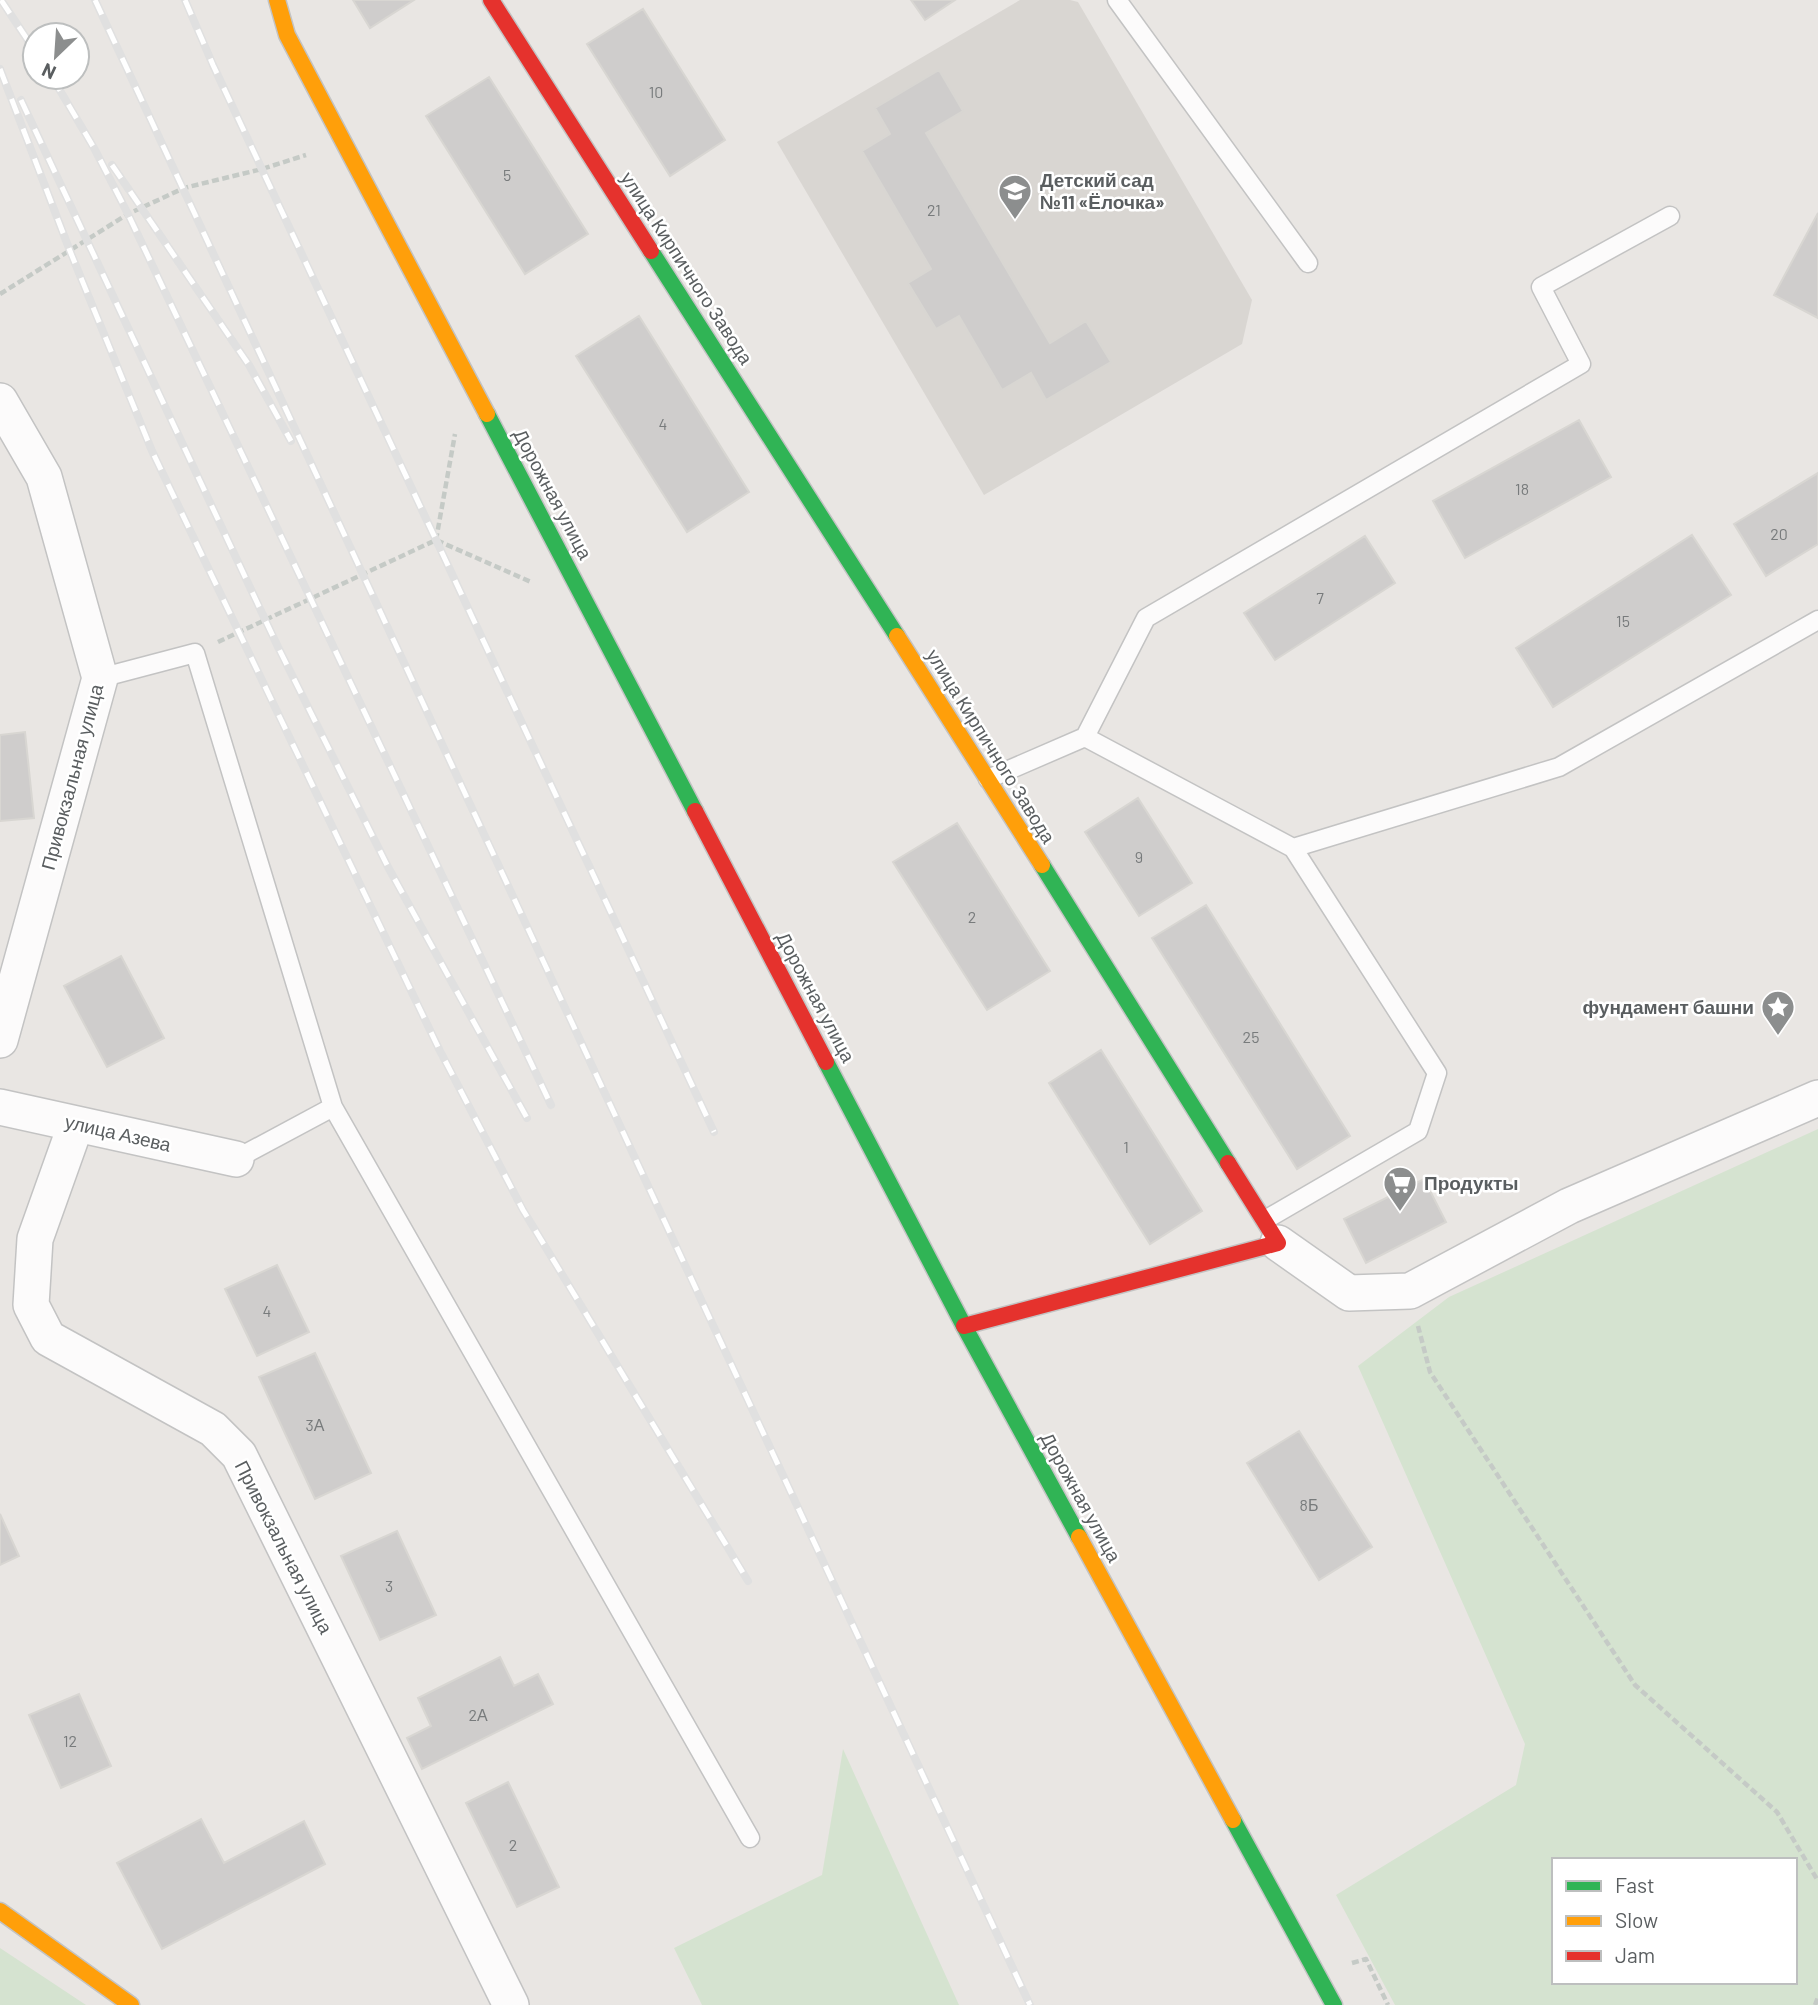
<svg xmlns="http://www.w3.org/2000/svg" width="1818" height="2005" font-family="Barlow,sans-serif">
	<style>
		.education { fill: #d9d6d2 }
		.green { fill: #d5e3d0; fill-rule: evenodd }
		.building { fill: #cfcdcc; stroke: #d8d6d2; stroke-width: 2 }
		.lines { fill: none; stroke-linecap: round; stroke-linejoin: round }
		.lane-casing { stroke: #c3c3c3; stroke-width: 21 }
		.street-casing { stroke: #c3c3c3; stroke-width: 38 }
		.fast-casing { stroke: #c3c3c3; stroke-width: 19 }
		.slow-casing { stroke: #c3c3c3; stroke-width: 19 }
		.jam-casing { stroke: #c3c3c3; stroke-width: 19 }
		.path { stroke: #c5cac6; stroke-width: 4.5; stroke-dasharray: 7 3.5; stroke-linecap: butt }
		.lane { stroke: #fcfbfb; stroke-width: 18 }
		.street { stroke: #fcfbfb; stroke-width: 35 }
		.fast { stroke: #30b455; stroke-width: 16 }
		.slow { stroke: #ff9f0a; stroke-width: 16 }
		.jam { stroke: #e5322d; stroke-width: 16 }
		.rail-casing { stroke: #e0e0e0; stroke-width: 8 }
		.rail { stroke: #fff; stroke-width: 5; stroke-dasharray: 16; stroke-linecap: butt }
		.labels { text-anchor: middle; stroke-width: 5; stroke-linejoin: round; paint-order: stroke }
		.number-label { font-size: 16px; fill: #787b7c }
		.poi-label { font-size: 19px; font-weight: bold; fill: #5a5e60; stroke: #fff; text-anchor: start }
		.street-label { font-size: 19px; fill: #5a5e60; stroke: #fff }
	</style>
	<rect width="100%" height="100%" fill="#e9e6e3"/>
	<path class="education" d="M1020,0H1070L1078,2L1252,300L1242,344L984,495L777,142Z"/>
	<path class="green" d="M1818,1129V2005H1395L1336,1895L1516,1785L1525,1744L1358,1366L1449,1297ZM1554,1860H1795V1982H1554Z
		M843,1749L959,2005H702L674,1948L822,1875Z
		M0,1948L86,2005H0Z"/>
	<path class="building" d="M353,0H414L370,28Z
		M911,0H955L925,20Z
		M643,9L725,140L670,176L587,44Z
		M939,70L963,111L926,133L1050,343L1086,321L1111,362L1046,400L1031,373L1002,390L959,316L936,329L908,283L931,269L862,151L890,134L875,108Z
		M489,77L588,234L525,274L426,116Z
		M1818,213V318L1774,295Z
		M639,316L749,492L687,532L576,356Z
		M1579,420L1611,477L1465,558L1433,501Z
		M1818,473V544L1766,576L1734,524Z
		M1692,535L1731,595L1553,707L1516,648Z
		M1365,536L1395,583L1275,660L1244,613Z
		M25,732L34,818L0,821V735Z
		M1138,798L1192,883L1139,916L1085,832Z
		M957,823L1050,971L987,1010L893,862Z
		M1206,905L1350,1136L1297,1169L1152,938Z
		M121,956L164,1038L107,1067L64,986Z
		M1101,1050L1202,1211L1150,1244L1049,1083Z
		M1424,1179L1446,1222L1366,1263L1344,1219Z
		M277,1265L309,1332L257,1356L225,1289Z
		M315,1353L371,1473L315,1499L259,1377Z
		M1299,1431L1372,1547L1319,1580L1247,1463Z
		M0,1514L19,1556L0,1565Z
		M397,1531L436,1615L380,1640L341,1556Z
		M500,1657L514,1686L538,1674L553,1704L422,1769L407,1738L431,1726L418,1698Z
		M79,1694L111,1766L61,1788L29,1715Z
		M508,1782L559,1887L517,1907L466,1803Z
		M201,1819L224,1863L304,1821L325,1864L162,1949L117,1863Z"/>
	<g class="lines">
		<defs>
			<path id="lane" d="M1117,0L1308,263
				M100,678L195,653L333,1107
				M1085,737L1146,618L1581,364L1541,287L1670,216
				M988,779L1085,737L1293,848L1559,767L1818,620
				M236,1159L333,1107L750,1838
				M1265,1220L1418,1131L1437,1073L1293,848"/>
			<path id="street" d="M0,401L44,477L100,678L0,1040
				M0,1107L236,1159
				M76,1124L35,1239L31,1305L48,1338L213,1429L239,1455L511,2005
				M1278,1243L1349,1293L1410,1291L1569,1206L1818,1098"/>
			<path id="fast" d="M651,251L897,636
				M487,414L695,811
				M1042,865L1228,1163
				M826,1062L964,1326L1079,1537
				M1233,1820L1334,2005"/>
			<path id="slow" d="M277,0L287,35L487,414
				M897,636L1042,865
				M1079,1537L1233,1820
				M0,1911L131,2005"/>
			<path id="jam" d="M491,0L651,251
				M695,811L826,1062
				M964,1326L1278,1243L1228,1163"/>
		</defs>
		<use href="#lane" class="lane-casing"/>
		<use href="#street" class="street-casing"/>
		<use href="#fast" class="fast-casing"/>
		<use href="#slow" class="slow-casing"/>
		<use href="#jam" class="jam-casing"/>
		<path class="path" d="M0,294L128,214L184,188L262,169L306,155
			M436,540L455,434
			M218,642L436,540L531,582
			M1418,1326L1430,1372L1635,1685L1777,1812L1818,1881
			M1352,1963L1366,1959L1388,2005
			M1815,2005L1818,1997"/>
		<use href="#lane" class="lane"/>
		<use href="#street" class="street"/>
		<use href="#fast" class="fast"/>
		<use href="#slow" class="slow"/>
		<use href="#jam" class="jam"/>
		<defs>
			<path id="rail" d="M1,0L35,51
				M95,0L1030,2005
				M185,0L213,65L714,1132
				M0,69L70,251L152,451L440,1051L523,1210L748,1581
				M52,77L94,148L128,214L551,1105
				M21,100L278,647L388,867L527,1118
				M112,165L249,365L291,441"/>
		</defs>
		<use href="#rail" class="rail-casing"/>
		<use href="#rail" class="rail"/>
	</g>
	<defs>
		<symbol id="school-pin" viewBox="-11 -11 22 30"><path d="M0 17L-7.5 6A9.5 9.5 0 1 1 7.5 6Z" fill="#8c8e8e" stroke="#fff"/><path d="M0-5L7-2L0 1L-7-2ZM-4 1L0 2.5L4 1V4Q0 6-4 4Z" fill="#fff"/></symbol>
		<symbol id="sight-pin" viewBox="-11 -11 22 30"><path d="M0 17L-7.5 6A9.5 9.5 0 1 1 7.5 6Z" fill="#8c8e8e" stroke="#fff"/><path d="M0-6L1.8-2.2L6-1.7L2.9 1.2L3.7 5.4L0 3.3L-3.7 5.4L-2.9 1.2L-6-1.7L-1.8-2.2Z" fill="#fff"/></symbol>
		<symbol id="supermarket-pin" viewBox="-11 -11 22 30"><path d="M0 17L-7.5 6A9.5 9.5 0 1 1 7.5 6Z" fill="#8c8e8e" stroke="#fff"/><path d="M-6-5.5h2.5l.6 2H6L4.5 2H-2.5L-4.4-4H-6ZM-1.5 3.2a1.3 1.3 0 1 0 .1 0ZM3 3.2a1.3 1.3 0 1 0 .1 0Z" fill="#fff"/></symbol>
	</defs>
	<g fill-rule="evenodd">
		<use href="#school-pin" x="996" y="172" width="38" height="52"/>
		<use href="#sight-pin" x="1759" y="988" width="38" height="52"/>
		<use href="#supermarket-pin" x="1381" y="1164" width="38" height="52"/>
	</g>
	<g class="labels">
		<g class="number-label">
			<text x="656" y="98">10</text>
			<text x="507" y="181">5</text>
			<text x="934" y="216">21</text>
			<text x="663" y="430">4</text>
			<text x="1522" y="495">18</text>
			<text x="1779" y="540">20</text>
			<text x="1320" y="604">7</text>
			<text x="1623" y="627">15</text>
			<text x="1139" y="863">9</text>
			<text x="972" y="923">2</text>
			<text x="1251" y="1043">25</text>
			<text x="1126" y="1153">1</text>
			<text x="267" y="1317">4</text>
			<text x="315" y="1431">3А</text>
			<text x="1309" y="1511">8Б</text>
			<text x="389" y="1592">3</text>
			<text x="478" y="1721">2А</text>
			<text x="70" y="1747">12</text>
			<text x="513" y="1851">2</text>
		</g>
		<g class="poi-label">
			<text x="1040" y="187">Детский сад<tspan x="1040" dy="22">№11 «Ёлочка»</tspan></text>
			<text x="1754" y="1014" text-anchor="end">фундамент башни</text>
			<text x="1424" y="1190">Продукты</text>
		</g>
		<g class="street-label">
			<text transform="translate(687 268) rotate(57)" y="7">улица Кирпичного Завода</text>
			<text transform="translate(553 494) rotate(62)" y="7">Дорожная улица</text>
			<text transform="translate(991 746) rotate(58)" y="7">улица Кирпичного Завода</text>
			<text transform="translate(72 777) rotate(-75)" y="7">Привокзальная улица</text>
			<text transform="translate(816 997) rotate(62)" y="7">Дорожная улица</text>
			<text transform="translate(118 1133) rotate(13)" y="7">улица Азева</text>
			<text transform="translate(1081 1497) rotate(61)" y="7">Дорожная улица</text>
			<text transform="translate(284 1547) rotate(63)" y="7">Привокзальная улица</text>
		</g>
	</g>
	<rect x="1552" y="1858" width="245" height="126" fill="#ffffff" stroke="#bdbfbf" stroke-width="2"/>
	<rect x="1566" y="1881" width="35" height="10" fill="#30b455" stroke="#bdbfbf" stroke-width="2"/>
	<text x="1615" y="1893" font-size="21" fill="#5a5e60">Fast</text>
	<rect x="1566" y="1916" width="35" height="10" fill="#ff9f0a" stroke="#bdbfbf" stroke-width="2"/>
	<text x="1615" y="1928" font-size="21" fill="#5a5e60">Slow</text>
	<rect x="1566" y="1951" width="35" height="10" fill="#e5322d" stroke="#bdbfbf" stroke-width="2"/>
	<text x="1615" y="1963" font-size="21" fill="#5a5e60">Jam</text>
	<g transform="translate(56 56) rotate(205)"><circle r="33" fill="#ffffff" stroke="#bdbfbf" stroke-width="2"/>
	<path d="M0-5L12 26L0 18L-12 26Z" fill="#8c8e8e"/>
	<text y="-10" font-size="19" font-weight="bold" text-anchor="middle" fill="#5a5e60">N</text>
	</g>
</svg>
